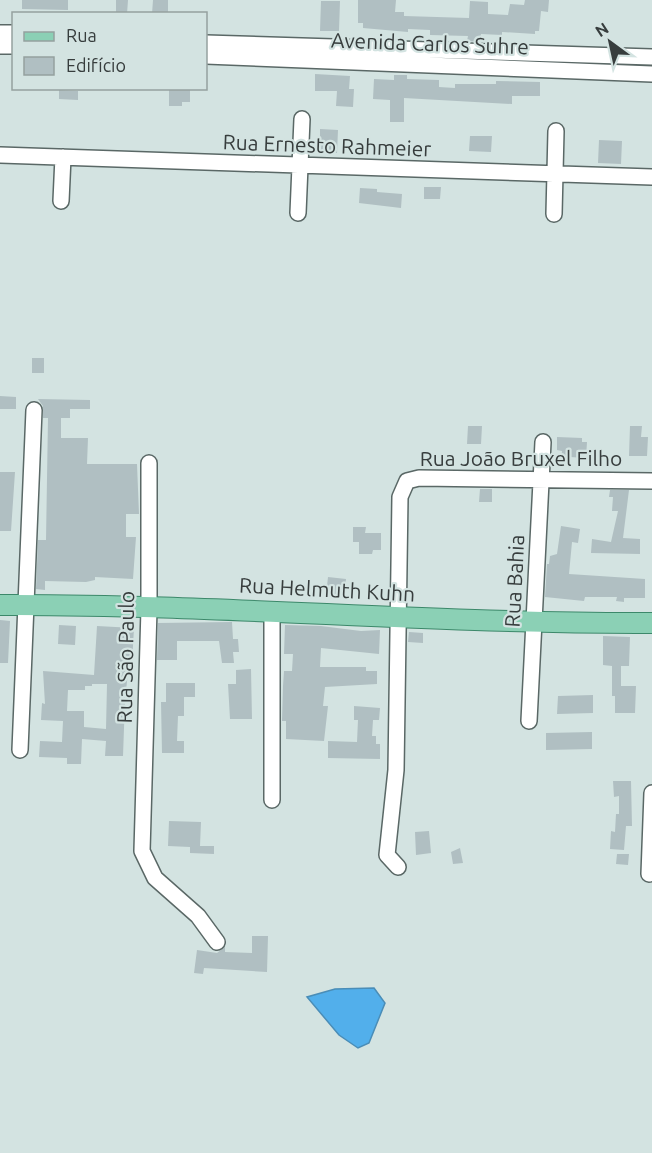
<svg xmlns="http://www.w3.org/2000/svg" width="652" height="1153" font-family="Ubuntu,sans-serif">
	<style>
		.water { fill: #52afeb; stroke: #4a8db7; stroke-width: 1.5 }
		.building { fill: #b0bfc2; fill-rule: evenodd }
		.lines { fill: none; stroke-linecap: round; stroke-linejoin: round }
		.minor-casing { stroke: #5a6866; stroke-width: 18 }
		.major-casing { stroke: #3c886a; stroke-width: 22 }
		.minor { stroke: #fff; stroke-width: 15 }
		.major { stroke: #8bd0b5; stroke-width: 20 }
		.labels { text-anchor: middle; stroke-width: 4.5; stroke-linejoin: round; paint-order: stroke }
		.street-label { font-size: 21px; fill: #373d3d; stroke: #d3e3e1 }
	</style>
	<rect width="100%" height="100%" fill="#d3e3e1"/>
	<path class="water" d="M374,988L385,1003L369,1043L358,1048L339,1035L307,997L335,989Z"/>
	<path class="building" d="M22,0H68V10L22,9Z
		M116,0H128L127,14H116Z
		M153,0H168V14H152Z
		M358,0H396L395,12H404V16L469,18L470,1L488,2V14L508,15L510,4L524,5L525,0H549L548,12L541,11L539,31H535V34L502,32V35L481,34L480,42L467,41L468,36L430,35V30L408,29V32L363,28V23H358Z
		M321,1H340L339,31H320Z
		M315,74L350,76L349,89H354L353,107L336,106L337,91H315Z
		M394,75H407V79L439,80V87L455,88V84H496V81L540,82V96H512V104L404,98V122H390V100L373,99L374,79L394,80Z
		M169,88H190V102H182V106H169Z
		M59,90L78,91V100L59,99Z
		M320,129L338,130L337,153L320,152Z
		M470,136H492L491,152L469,151Z
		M599,140L622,141L621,164L598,163Z
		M424,187H441L440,199H424Z
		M360,188L377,189V192L402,194L401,208L359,203Z
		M32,358H44V373H32Z
		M0,396L16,397V409H0Z
		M38,399L90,400V409H70V418H61V438H88L87,464H137L139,514H126V537H136L133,579L95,577V580L86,582L45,581V590L36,589L38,540H46L48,418H43V406Z
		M468,426H482L481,444H467Z
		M630,426H642L641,437H648L647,456H629Z
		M557,437L582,438V442H587L586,458L570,457V461L561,460L562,451L557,450Z
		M0,472H15L11,531H0Z
		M480,489H492V502H479Z
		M610,490H629L623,538L640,539V554L591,553L592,539L611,542L618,511H612L613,497H609Z
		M561,526L580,529L578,543L572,542L569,574L645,579V598H624V602L616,601L617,597H585L584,601L545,597L547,564H549L550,556L557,554Z
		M353,527H366L365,533H381V550H373L372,554H359V542H353Z
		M328,577L346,579L345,589H340L339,596L326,595Z
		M0,620L10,621L8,663H0Z
		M232,622L233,639H238L239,652H233L234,663H222L219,641H177V660H157L158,623Z
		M59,625L76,626L75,645L58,644Z
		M285,625L321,626L361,631L380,630L379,654L321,648L320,667H366V671H377V684L325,687L323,706H328L324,741L286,739V721H282L283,686L284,671H292L293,654H284Z
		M97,626L134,628L132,663H129L125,700L123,756H105L106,741L82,739L81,764H67V758L39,757L40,741L62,742L63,721L41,720L42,703L45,704L43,671L94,675ZM92,684H107L106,729L84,727V711H67L68,690H85V686H92Z
		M409,632L423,633V643L408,642Z
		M603,636L630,637L629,666H621V686H636L635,713H615V696H612V666L603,665Z
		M251,669L252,719H230L228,684H236V670Z
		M166,683H195V697H184V716H178L177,741H184V753H162L161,702H166Z
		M593,695V713L557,714L558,696Z
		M354,706L380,708L379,720H373L372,736H376V744H380V759L328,758V741L357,742L358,720H354Z
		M592,732V749L546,750V733Z
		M613,781H631L632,826H626L624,850L610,849L611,831L615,832L616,814H619V796L614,797Z
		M169,821L201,822L200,846H214V854L190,853V847L168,846Z
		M429,831L431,853L416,855L415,832Z
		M460,848L463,863L453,864L451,852Z
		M617,854H629L628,865L616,864Z
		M252,936H268L267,972L204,968L203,974L194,973L197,950L217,953L225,947V952L252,953Z"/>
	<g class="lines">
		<defs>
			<path id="minor" d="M0,33H14
				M206,43L652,57
				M0,46H14
				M206,56L652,74
				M0,155L652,177
				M61,201L63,157
				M298,213L302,119
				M554,214L556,131
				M149,463V609L142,851L155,878L198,916L217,942
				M272,611V800
				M529,721L543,442
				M20,750L34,410
				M398,867L387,855L396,770L400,497L407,481L419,478L652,481
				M649,874L652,793"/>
			<path id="major" d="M0,605C218,604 435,624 652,623"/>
		</defs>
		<use href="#minor" class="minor-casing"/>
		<use href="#major" class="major-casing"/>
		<use href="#minor" class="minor"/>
		<use href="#major" class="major"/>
	</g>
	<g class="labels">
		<g class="street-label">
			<text transform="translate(430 44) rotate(2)" y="7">Avenida Carlos Suhre</text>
			<text transform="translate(327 146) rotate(2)" y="7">Rua Ernesto Rahmeier</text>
			<text x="521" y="466">Rua João Bruxel Filho</text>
			<text transform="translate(515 581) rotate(-87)" y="7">Rua Bahia</text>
			<text transform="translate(327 590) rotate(3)" y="7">Rua Helmuth Kuhn</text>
			<text transform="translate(126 657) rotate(-89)" y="7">Rua São Paulo</text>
		</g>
	</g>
	<rect x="12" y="12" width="195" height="78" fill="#d3e3e1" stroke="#95a19f" stroke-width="1.5"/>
	<rect x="24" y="32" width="30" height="9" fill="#8bd0b5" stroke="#95a19f" stroke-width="1.5"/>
	<text x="66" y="42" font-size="18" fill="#373d3d">Rua</text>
	<rect x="24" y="57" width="30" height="18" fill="#b0bfc2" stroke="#95a19f" stroke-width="1.5"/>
	<text x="66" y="72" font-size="18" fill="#373d3d">Edifício</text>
	<g transform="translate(610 42) rotate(327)" stroke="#d3e3e1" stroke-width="4.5" paint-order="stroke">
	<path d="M0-4.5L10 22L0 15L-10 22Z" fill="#373d3d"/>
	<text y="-9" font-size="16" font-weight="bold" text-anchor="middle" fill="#373d3d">N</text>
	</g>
</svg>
